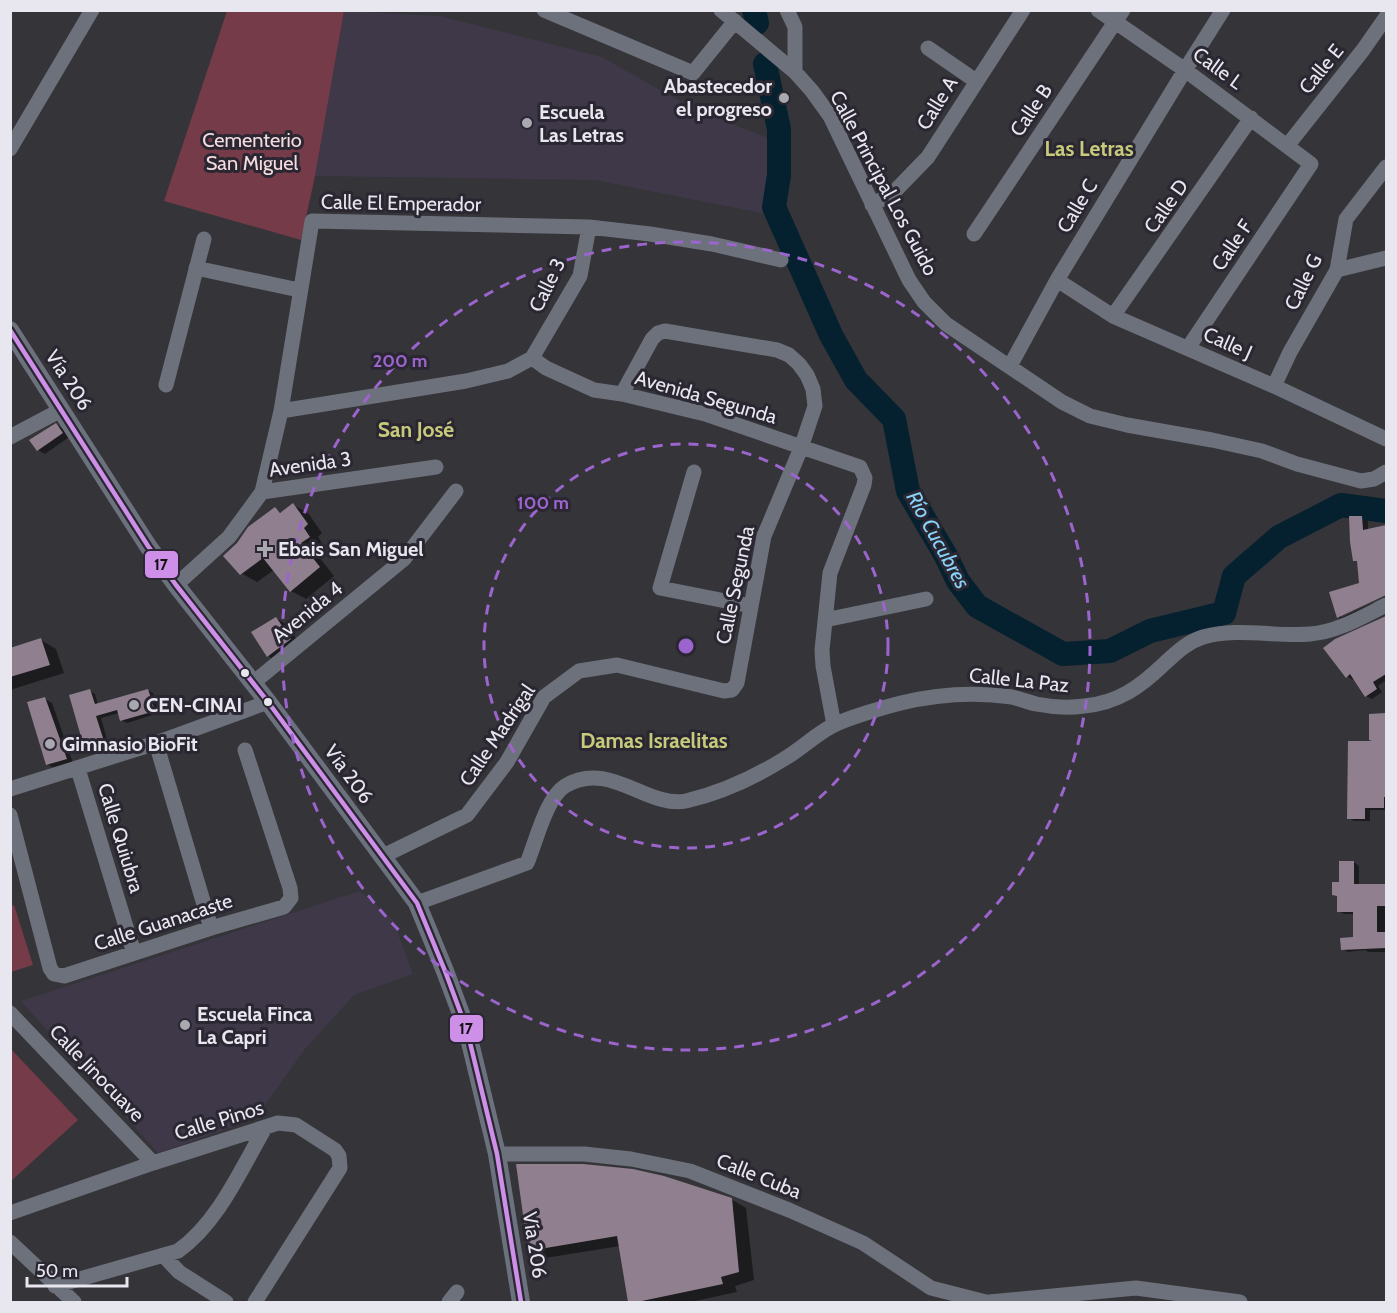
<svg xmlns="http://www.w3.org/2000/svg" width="1397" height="1313" font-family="Cabin,sans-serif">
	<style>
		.built { fill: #3e3849 }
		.green { fill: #753b49 }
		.shadow { fill: #0007 }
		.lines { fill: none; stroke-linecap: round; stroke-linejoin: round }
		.river { stroke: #05212f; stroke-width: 24 }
		.building { fill: #90808f }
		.minor { stroke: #6c717b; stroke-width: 15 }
		.major { stroke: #6c717e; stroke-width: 18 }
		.bus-1-casing { stroke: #2a2732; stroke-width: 9 }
		.bus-1 { stroke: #ce8fe9; stroke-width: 4.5 }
		.ring { fill: none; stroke: #9c64cd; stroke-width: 3; stroke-dasharray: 10 8 }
		.poi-dot { fill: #a9a8af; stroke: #2a2732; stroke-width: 2 }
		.bus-dot { fill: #e8e6ee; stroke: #2a2732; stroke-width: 2 }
		.labels { text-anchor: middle; stroke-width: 6; stroke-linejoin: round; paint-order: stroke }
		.street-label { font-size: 20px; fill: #e8e6ee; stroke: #2a2732 }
		.poi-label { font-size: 20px; font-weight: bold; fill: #e8e6ee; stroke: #2a2732; text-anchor: start }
		.park-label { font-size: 20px; fill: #f6dbdf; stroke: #2a2732 }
		.neighbourhood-label { font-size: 21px; font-weight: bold; fill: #c7c97b; stroke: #2a2732 }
		.water-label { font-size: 21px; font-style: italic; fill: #88d3f9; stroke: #2a2732 }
		.centre { fill: #9c64cd; stroke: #2a2732; stroke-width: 3 }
		.ring-label { font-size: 18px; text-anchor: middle; font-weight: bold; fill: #9c64cd; stroke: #2a2732; stroke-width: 6; stroke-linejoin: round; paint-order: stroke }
		.line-badge { stroke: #2a2732; stroke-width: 2 }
		.pale-badge-label { font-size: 16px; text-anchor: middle; font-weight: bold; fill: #111 }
	</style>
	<rect width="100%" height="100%" fill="#353439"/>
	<path class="built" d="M344,11L440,16L602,57L690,107L770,139L766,214L595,180L315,176Z
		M360,891L393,920L413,974L354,995L305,1049L255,1119L158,1153L21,1001Z"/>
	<path class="green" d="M227,11H344L315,176L301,240L164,201Z
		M14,905L33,965L11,972V906Z
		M11,1049L78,1120L11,1181H10Z"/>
	<path class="shadow" d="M56,425L63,429L69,437L45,454L38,450Z
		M293,505L308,513L322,533L318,537L324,546L315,552L334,576L306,599L291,591L274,570L257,582L241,573L275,509L282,513Z
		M1362,517L1368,521V531L1386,527V593L1341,614V618L1386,597V601L1345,620L1338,617L1361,584L1359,562L1355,560Z
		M1386,617V680L1378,686L1382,692L1372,699L1366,696L1354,679L1353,680L1347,676L1336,640Z
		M276,618L287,625L301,646L280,663L268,656L253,633Z
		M41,640L56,649L64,673L10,690V650Z
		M148,690L153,693L159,713L127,723L121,720L119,713L101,718L108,743L91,749L86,746L89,691L95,694L98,705Z
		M45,699L52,703L73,763L54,768L47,764Z
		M1370,715H1386V810H1370V821H1354L1349,818L1376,743Z
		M1354,862L1359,866V886H1386V952H1368L1365,950L1348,952L1342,949L1354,938V914H1344L1339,911V897L1334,895Z
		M731,1199L746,1208L754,1280L735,1286L737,1292L690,1302H630L620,1246L545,1258L529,1250Z"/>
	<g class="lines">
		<path class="river" d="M754,10L757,23
			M765,64L779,129V175L774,207L831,335L856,380L894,419L908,491L946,556L958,581L977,606L1063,654L1110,651L1150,631L1224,613L1234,576L1279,537L1341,505L1386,511"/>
	</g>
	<path class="building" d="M56,423L63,433L37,451L29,440Z
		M293,503L308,524L304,528L310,537L301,543L320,567L290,592L263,558L240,575L223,556L237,543L248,527L275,507L280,513Z
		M1349,516H1362L1363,530L1386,525V595L1337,618L1329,592L1359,583L1357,561H1353L1350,542Z
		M1386,616V674L1373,682L1377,689L1365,697L1350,674L1346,678L1323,648L1335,639Z
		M276,617L291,639L267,657L251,632Z
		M41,638L50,665L10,677V648Z
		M90,689L95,704L148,689L155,711L120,721L117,710L96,716L104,741L84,747L69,695Z
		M45,697L67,759L46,765L27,702Z
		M1386,713V797H1384V808H1365V819H1347L1348,741H1372L1369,740V714Z
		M1339,861H1354V884H1386V906H1377V932H1386V948L1341,950L1340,938L1353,937V912H1337V896L1332,895V882H1339Z
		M516,1164H583L633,1169L664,1176L732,1198L739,1272L721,1277L723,1284L637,1302H628L617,1236L528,1251Z"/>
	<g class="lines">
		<path class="minor" d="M544,10L693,73L735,21
			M721,10L795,72L812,91L830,116L909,280L924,302L946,324L1062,402L1090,416L1127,425L1212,440L1262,451L1297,464L1361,481L1374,479L1386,472
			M787,10L795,27V72
			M1098,10L1185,70L1311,164L1188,348
			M928,48L976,81
			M1287,146L1363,50L1386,17
			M10,149L92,10
			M872,205L894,192L928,157L1023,10
			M974,234L1123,10
			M196,268L299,290
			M1337,270L1386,258
			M1057,280L1113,316L1274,386L1386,439
			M1113,316L1251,118
			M532,358L546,368L594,390L622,394L705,414L860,467L865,478L864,485L830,573L822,650L823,666L834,725
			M532,358L580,276L589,227
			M1010,366L1057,280L1185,70L1223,10
			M166,385L204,239
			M1274,386L1290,352L1337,270L1346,219L1386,167
			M281,411L466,381L508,371L532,358
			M10,437L61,410
			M694,472L660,588L751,606
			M262,492L436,467
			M176,585L229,537L262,492L281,411L312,221L589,227L650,234L712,244L781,260
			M825,620L926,599
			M253,683L404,559L456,491
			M156,743L211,928
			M78,769L134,953
			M10,789L156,743L268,702
			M10,815L50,968L54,974L64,976L211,928L284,907L291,898L290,888L245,750
			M381,857L467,815L507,762L544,697L579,671L617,665L724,691L732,690L737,683L764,536L801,448L815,406L813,389L807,375L799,364L789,355L777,350L665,331L658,333L652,339L622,394
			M417,903L527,863C536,842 546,798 565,786C609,759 648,809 686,801C720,793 755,777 784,759C801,749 815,735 832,726C847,718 885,707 901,703C938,694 976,692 1012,697C1020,699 1028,702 1036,704C1051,707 1069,708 1084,706C1118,703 1140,687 1164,664C1176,653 1187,642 1203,637C1237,627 1275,637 1310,634C1337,632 1362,617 1386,605
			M10,1013L153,1163
			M497,1154H584L631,1159L690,1171L789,1210L863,1243L931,1288L986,1302
			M10,1213L153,1163L278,1123L296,1125L335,1150L339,1156L340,1168L255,1302
			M10,1242L74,1302
			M163,1255L179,1272L226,1302
			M55,1286L178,1251C218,1223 241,1169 265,1128
			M449,1302L457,1292
			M989,1302L1136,1288L1240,1302"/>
		<path class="major" d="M10,330L148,546L176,585L268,702L417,903L445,971L467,1030L497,1154L521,1302"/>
		<defs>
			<path id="bus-1" d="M10,330L148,546L176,585L268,702L417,903L445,971L467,1030L497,1154L521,1302"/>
		</defs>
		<use href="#bus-1" class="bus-1-casing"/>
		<use href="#bus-1" class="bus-1"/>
	</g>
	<g class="ring">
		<circle cx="686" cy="646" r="202"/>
		<circle cx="686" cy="646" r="404"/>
	</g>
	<g class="poi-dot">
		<circle cx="784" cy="98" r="6"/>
		<circle cx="527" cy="123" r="6"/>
		<path d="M262 540h6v6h6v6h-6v6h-6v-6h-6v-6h6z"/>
		<circle cx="134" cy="705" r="6"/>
		<circle cx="50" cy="744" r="6"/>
		<circle cx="185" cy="1025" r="6"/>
	</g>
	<g class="bus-dot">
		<circle cx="245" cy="673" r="5"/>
		<circle cx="268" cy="702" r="5"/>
	</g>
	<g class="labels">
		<g class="street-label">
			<text transform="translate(1218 68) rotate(36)" y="7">Calle L</text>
			<text transform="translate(1321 69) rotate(-51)" y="7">Calle E</text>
			<text transform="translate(937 103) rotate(-58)" y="7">Calle A</text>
			<text transform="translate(1031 110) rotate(-56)" y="7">Calle B</text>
			<text transform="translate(884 183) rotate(62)" y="7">Calle Principal Los Guido</text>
			<text transform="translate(401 203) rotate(1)" y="7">Calle El Emperador</text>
			<text transform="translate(1077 206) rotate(-59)" y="7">Calle C</text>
			<text transform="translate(1166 206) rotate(-55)" y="7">Calle D</text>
			<text transform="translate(1232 245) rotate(-56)" y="7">Calle F</text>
			<text transform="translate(1303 282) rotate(-64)" y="7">Calle G</text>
			<text transform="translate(547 285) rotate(-64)" y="7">Calle 3</text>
			<text transform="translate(1228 343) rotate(24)" y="7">Calle J</text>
			<text transform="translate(69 380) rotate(57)" y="7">Vía 206</text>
			<text transform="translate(706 397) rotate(16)" y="7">Avenida Segunda</text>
			<text transform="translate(310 464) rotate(-8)" y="7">Avenida 3</text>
			<text transform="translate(735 585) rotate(-78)" y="7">Calle Segunda</text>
			<text transform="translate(307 612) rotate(-39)" y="7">Avenida 4</text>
			<text transform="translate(1019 680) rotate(6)" y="7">Calle La Paz</text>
			<text transform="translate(497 735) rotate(-56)" y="7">Calle Madrigal</text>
			<text transform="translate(349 774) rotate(54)" y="7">Vía 206</text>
			<text transform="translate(121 838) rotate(73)" y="7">Calle Quiubra</text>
			<text transform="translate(163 922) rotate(-18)" y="7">Calle Guanacaste</text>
			<text transform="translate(97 1073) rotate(46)" y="7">Calle Jinocuave</text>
			<text transform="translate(219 1120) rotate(-17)" y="7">Calle Pinos</text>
			<text transform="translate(759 1176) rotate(22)" y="7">Calle Cuba</text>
			<text transform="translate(535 1245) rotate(81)" y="7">Vía 206</text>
		</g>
		<g class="poi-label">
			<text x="772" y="93" text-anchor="end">Abastecedor<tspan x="772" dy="23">el progreso</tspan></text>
			<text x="539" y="119">Escuela<tspan x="539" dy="23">Las Letras</tspan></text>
			<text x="278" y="556">Ebais San Miguel</text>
			<text x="146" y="712">CEN-CINAI</text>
			<text x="62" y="751">Gimnasio BioFit</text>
			<text x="197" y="1021">Escuela Finca<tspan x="197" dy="23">La Capri</tspan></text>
		</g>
		<g class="park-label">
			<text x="252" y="147">Cementerio<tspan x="252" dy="23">San Miguel</tspan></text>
		</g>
		<g class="neighbourhood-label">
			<text x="1089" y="156">Las Letras</text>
			<text x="416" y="437">San José</text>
			<text x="654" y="748">Damas Israelitas</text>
		</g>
		<g class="water-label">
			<text transform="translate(938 540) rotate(61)" y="7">Río Cucubres</text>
		</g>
	</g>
	<circle cx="686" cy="646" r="9" class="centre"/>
	<g class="ring-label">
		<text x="400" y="367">200 m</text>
		<text x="543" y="509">100 m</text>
	</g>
	<g class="line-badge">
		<rect x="144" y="550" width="35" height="29" rx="6" fill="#ce8fe9"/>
		<rect x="449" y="1014" width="35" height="29" rx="6" fill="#ce8fe9"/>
	</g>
	<g class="pale-badge-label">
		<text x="161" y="570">17</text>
		<text x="466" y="1034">17</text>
	</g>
	<rect width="1397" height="1313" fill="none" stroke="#e8e6ee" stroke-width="24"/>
	<path d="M27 1277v9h100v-9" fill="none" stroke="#e8e6ee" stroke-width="3"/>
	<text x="36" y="1277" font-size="18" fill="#e8e6ee" stroke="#2a2732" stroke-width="4.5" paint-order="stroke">50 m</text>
</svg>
